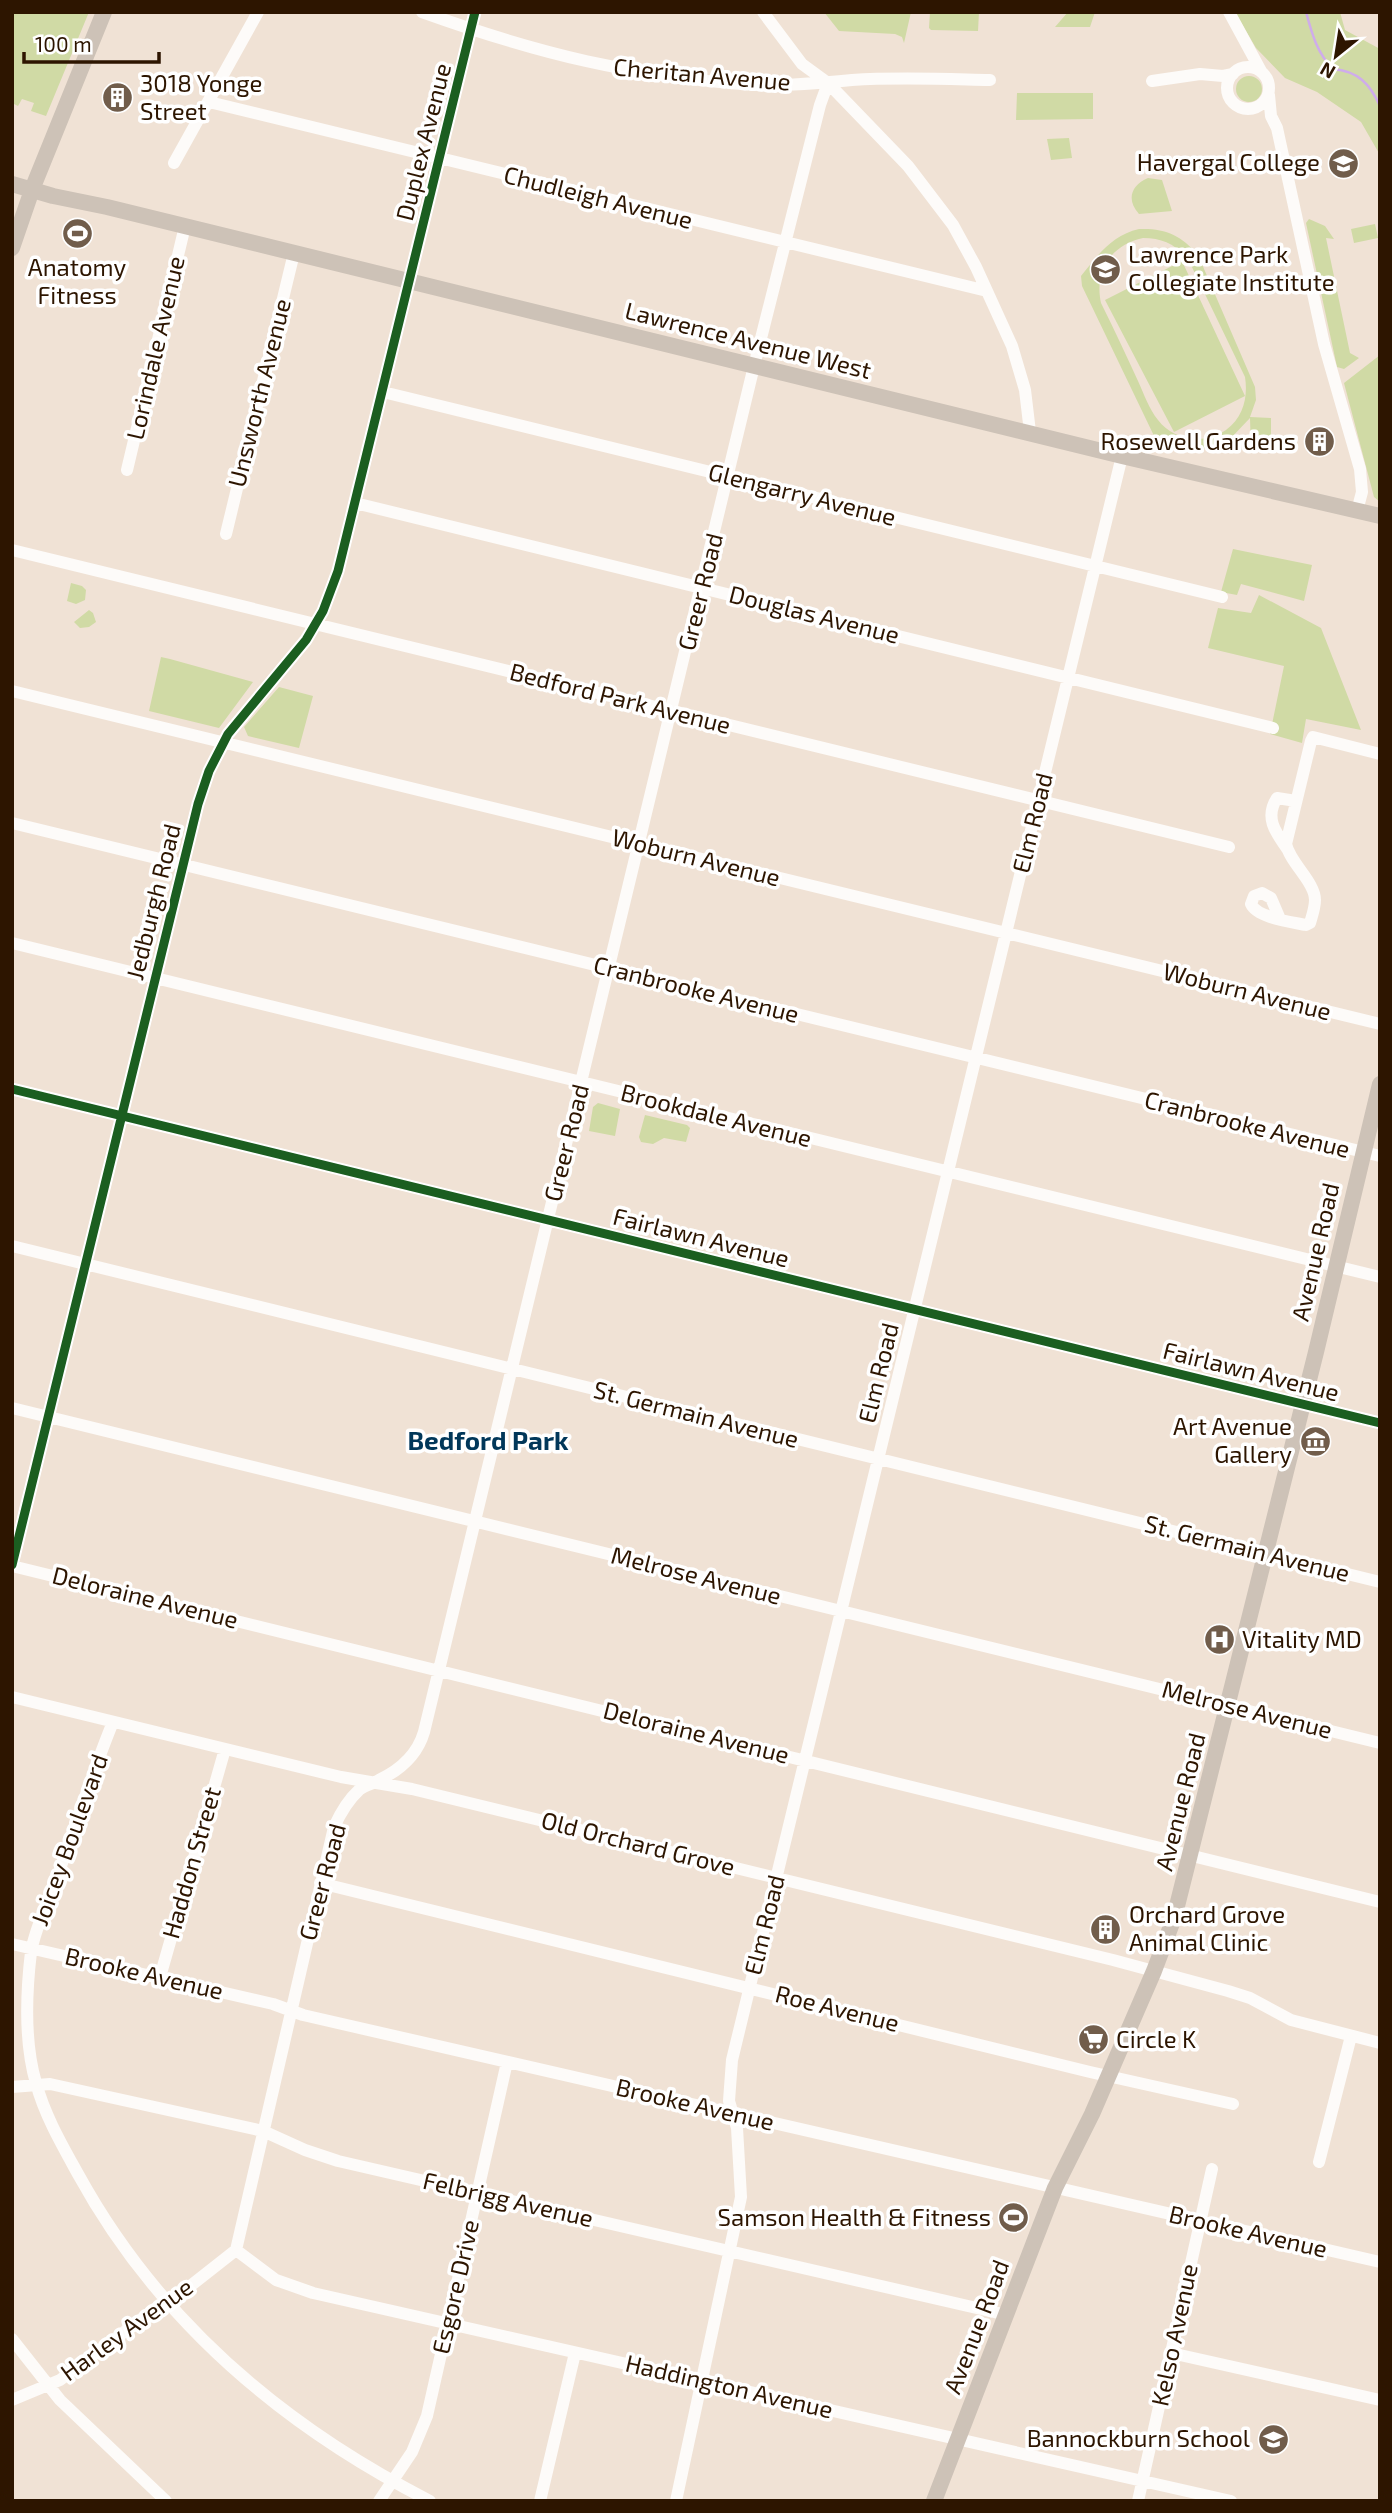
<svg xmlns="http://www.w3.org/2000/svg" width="1392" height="2513" font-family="'Exo 2',sans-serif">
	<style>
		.green { fill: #d0daa5; fill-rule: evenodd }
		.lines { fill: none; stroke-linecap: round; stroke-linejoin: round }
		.stream { stroke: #cfaceb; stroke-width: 2.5 }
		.minor { stroke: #fdfbf9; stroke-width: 12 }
		.major { stroke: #cdc2b7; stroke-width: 16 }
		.cycleway-casing { stroke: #fff; stroke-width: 13 }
		.cycleway { stroke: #1b5e20; stroke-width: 9 }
		.labels { text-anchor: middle; stroke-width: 7; stroke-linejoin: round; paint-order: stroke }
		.street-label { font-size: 24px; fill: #2d1500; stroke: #fff }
		.poi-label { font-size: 24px; fill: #2d1500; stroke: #fff; text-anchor: start }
		.neighbourhood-label { font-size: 26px; font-weight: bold; fill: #013759; stroke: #fff }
	</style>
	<rect width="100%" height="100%" fill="#f0e2d5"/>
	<path class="green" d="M12,12H89L46,116L31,111L34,103L22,99L18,106L12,103Z
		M824,12H911L904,43L902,37L895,34L839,31Z
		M930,12H979L978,31L931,30L929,28Z
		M1068,12H1095L1090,27H1055Z
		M1235,12H1340L1345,30L1380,49V155L1361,122L1317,92L1285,78L1256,48Z
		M1236 89a13 13 0 1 1 26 0a13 13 0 1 1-26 0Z
		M1017,93H1093V119L1016,120Z
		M1069,138L1072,158L1051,160L1047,139Z
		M1148,178L1162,180L1172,211L1139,214C1126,200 1131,185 1148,178Z
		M1309,219L1325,226L1334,239L1326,238L1350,353L1359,358L1344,369L1337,367L1306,223Z
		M1375,224L1378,238L1354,243L1351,229Z
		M1139,229C1165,228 1181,235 1198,255L1255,387L1256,400L1250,417L1271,418V450H1251L1250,418L1230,439L1200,450L1156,440L1082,286L1081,276C1098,255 1112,235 1139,229ZM1143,238C1163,238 1177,245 1189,261L1245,377C1248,396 1244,417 1226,430C1205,445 1174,441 1158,420C1149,409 1144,394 1138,381C1126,355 1114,329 1101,303C1094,271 1111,245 1143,238Z
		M1182,261L1245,396L1174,432L1105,300Z
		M1380,355V502L1374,497L1344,383Z
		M1233,549L1312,565L1304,601L1241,584L1237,595L1221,592Z
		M71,583L82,586L86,590L85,600L76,604L67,601Z
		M1259,595L1321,628L1361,730L1306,719L1302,743L1270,734L1284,666L1208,648L1218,608L1251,613Z
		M89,610L93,613L96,622L89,627L80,628L74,622Z
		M161,657L170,659L253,682L219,728L149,711Z
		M279,687L313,696L299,748L248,736L244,727Z
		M598,1103L620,1109L615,1136L589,1131L593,1107Z
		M645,1115L687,1125L690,1128L686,1142L664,1138L653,1144L641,1142L639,1137Z"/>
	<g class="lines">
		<path class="stream" d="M1306,12C1312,34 1317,53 1333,69C1358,71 1370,84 1380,106"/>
		<path class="minor" d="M422,12C536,53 636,78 757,85C789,86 821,83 852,80C898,77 944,79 990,80
			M763,12L802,64L828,83L908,166L953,225L976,267L1012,346L1025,390L1030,432
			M1229,12L1261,71
			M1227 88a21 21 0 1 1 42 0a21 21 0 1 1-42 0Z
			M1152,81L1200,74L1223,76L1233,74
			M1269,95L1271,116L1277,128L1324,344L1360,469L1362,492L1357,511
			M209,102L987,291
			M174,163L258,12
			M383,392L1222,597
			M127,470L185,226
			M355,503L1273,728
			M226,534L294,253
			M12,550L1229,847
			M12,691L1380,1024
			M12,823L1380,1156
			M1288,850C1276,833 1264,818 1277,798L1296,801
			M1280,919L1271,898L1262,893L1254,896L1251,904C1257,918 1292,922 1306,925L1310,923C1312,916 1315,908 1315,900C1315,882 1290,863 1286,844L1311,741L1313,737L1380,754
			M12,943L1380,1277
			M12,1089L1380,1423
			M12,1246L1380,1582
			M12,1408L1380,1743
			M12,1565L198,804L209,771L228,734L306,640L323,611L338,571L475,12
			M12,1566L1380,1902
			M12,1697L341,1777L412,1789L1113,1960L1228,1991L1250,1998L1291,2020L1380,2043
			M113,1722C92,1773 76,1825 57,1877C49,1899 35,1928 31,1952C26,1994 24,2042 36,2083C45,2116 62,2145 78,2174C158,2320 283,2426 430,2501
			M320,1883L1090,2072L1233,2104
			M12,1944L273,2004L303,2015L1380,2262
			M160,1977L225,1749
			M12,2087L50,2084L263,2131L305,2150L338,2161L1007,2315
			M1319,2162L1351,2036
			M236,2250L334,1827C340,1814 348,1800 359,1790C365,1785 373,1784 379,1780C400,1770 417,1756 424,1732L754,366L820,105L828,83
			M236,2250L276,2280L313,2293L1231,2501
			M12,2339L60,2400L166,2501
			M1171,2353L1380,2400
			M12,2400L60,2380L156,2308L175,2298L236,2250
			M379,2501L412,2452L427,2416L507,2062
			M540,2501L575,2353
			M676,2501L741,2197L737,2128L729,2101L732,2060L1122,456
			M1138,2501L1212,2169"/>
		<path class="major" d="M12,184L53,196L107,207L1122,456L1380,516
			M12,248L33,187L104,12
			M934,2501L1055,2188L1092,2114L1154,1971L1174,1918L1316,1352L1380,1084"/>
		<defs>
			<path id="cycleway" d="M12,1089L1380,1423
				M12,1565L198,804L209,771L228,734L306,640L323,611L338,571L475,12"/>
		</defs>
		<use href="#cycleway" class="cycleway-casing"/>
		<use href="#cycleway" class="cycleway"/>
	</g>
	<defs>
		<symbol id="building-disc" viewBox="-11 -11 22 22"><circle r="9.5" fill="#715d4b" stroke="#fff"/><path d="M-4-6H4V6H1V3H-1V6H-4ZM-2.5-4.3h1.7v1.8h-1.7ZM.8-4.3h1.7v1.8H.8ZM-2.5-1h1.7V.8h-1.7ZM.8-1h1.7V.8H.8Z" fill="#fff"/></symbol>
		<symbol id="school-disc" viewBox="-11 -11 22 22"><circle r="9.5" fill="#715d4b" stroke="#fff"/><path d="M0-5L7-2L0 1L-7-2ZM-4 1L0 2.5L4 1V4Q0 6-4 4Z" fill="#fff"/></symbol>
		<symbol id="stadium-disc" viewBox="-11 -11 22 22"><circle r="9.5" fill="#715d4b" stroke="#fff"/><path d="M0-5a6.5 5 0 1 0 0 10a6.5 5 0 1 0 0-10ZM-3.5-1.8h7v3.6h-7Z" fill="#fff"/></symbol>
		<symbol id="museum-disc" viewBox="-11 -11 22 22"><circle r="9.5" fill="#715d4b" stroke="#fff"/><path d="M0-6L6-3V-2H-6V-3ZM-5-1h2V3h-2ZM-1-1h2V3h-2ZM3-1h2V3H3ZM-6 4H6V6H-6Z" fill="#fff"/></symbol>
		<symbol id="hospital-disc" viewBox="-11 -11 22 22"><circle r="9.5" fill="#715d4b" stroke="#fff"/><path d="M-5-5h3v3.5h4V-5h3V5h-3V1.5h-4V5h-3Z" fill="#fff"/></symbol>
		<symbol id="supermarket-disc" viewBox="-11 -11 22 22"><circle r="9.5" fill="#715d4b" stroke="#fff"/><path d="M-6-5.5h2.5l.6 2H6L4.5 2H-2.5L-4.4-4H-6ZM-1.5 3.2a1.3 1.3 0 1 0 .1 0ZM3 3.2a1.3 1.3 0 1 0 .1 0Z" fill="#fff"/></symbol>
	</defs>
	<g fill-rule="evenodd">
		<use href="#building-disc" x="100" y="80" width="35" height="35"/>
		<use href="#school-disc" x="1326" y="146" width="35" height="35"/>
		<use href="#stadium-disc" x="60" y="216" width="35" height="35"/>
		<use href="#school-disc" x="1088" y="252" width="35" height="35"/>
		<use href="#building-disc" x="1302" y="424" width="35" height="35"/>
		<use href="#museum-disc" x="1298" y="1424" width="35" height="35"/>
		<use href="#hospital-disc" x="1202" y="1622" width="35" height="35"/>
		<use href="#building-disc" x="1088" y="1912" width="35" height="35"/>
		<use href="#supermarket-disc" x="1076" y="2022" width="35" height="35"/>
		<use href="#stadium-disc" x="996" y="2200" width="35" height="35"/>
		<use href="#school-disc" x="1256" y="2422" width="35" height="35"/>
	</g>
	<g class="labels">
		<g class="street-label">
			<text transform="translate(702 75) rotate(5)" y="8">Cheritan Avenue</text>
			<text transform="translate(424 142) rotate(-76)" y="8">Duplex Avenue</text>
			<text transform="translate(598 198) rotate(14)" y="8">Chudleigh Avenue</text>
			<text transform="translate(748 341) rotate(14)" y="8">Lawrence Avenue West</text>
			<text transform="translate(156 348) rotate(-77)" y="8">Lorindale Avenue</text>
			<text transform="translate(260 393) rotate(-76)" y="8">Unsworth Avenue</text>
			<text transform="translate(802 495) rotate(14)" y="8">Glengarry Avenue</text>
			<text transform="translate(701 592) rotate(-76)" y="8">Greer Road</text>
			<text transform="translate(814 615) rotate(14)" y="8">Douglas Avenue</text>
			<text transform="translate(620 699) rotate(14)" y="8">Bedford Park Avenue</text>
			<text transform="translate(1033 823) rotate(-76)" y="8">Elm Road</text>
			<text transform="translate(696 858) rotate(14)" y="8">Woburn Avenue</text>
			<text transform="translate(154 902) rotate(-76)" y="8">Jedburgh Road</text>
			<text transform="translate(696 990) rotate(14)" y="8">Cranbrooke Avenue</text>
			<text transform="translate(1247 992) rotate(14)" y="8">Woburn Avenue</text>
			<text transform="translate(716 1116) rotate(14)" y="8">Brookdale Avenue</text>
			<text transform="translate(1247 1125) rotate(14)" y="8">Cranbrooke Avenue</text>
			<text transform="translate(567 1143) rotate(-76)" y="8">Greer Road</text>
			<text transform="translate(701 1238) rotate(14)" y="8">Fairlawn Avenue</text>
			<text transform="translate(1316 1252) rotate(-77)" y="8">Avenue Road</text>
			<text transform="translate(1251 1372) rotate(14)" y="8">Fairlawn Avenue</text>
			<text transform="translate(879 1373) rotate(-76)" y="8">Elm Road</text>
			<text transform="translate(696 1415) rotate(14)" y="8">St. Germain Avenue</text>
			<text transform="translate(1247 1549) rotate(14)" y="8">St. Germain Avenue</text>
			<text transform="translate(696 1576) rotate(14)" y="8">Melrose Avenue</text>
			<text transform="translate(145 1598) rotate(14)" y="8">Deloraine Avenue</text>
			<text transform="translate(1247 1710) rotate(14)" y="8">Melrose Avenue</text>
			<text transform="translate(696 1733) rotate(14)" y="8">Deloraine Avenue</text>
			<text transform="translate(1181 1802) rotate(-76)" y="8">Avenue Road</text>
			<text transform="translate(70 1840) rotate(-70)" y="8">Joicey Boulevard</text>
			<text transform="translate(638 1844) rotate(14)" y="8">Old Orchard Grove</text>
			<text transform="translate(192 1863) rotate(-74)" y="8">Haddon Street</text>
			<text transform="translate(323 1882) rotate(-75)" y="8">Greer Road</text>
			<text transform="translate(765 1925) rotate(-76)" y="8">Elm Road</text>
			<text transform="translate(144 1974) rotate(13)" y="8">Brooke Avenue</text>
			<text transform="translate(837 2009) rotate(14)" y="8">Roe Avenue</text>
			<text transform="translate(695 2105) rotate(13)" y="8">Brooke Avenue</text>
			<text transform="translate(508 2200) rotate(13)" y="8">Felbrigg Avenue</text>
			<text transform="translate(1248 2232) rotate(13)" y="8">Brooke Avenue</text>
			<text transform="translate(456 2287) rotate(-77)" y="8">Esgore Drive</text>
			<text transform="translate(977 2327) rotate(-69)" y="8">Avenue Road</text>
			<text transform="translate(127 2330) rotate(-36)" y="8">Harley Avenue</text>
			<text transform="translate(1175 2335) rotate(-78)" y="8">Kelso Avenue</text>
			<text transform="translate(729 2387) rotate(13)" y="8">Haddington Avenue</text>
		</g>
		<g class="poi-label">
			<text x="140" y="92">3018 Yonge<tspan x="140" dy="28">Street</tspan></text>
			<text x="1320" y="171" text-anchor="end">Havergal College</text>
			<text x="1128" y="263">Lawrence Park<tspan x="1128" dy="28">Collegiate Institute</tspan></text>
			<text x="77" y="276" text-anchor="middle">Anatomy<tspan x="77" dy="28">Fitness</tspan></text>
			<text x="1296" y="450" text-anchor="end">Rosewell Gardens</text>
			<text x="1292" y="1435" text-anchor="end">Art Avenue<tspan x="1292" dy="28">Gallery</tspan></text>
			<text x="1242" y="1648">Vitality MD</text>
			<text x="1129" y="1923">Orchard Grove<tspan x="1129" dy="28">Animal Clinic</tspan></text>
			<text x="1116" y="2048">Circle K</text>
			<text x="991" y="2226" text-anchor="end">Samson Health &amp; Fitness</text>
			<text x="1250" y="2447" text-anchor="end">Bannockburn School</text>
		</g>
		<g class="neighbourhood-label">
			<text x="488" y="1450">Bedford Park</text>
		</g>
	</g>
	<rect width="1392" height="2513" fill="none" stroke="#2d1500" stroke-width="28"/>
	<g transform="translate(1336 56) rotate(210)" stroke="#ffffff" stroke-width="5" paint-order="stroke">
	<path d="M0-5L12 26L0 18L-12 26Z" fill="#2d1500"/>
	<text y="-10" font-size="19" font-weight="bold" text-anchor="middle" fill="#2d1500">N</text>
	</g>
	<path d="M24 52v10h135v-10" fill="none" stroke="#2d1500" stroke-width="3.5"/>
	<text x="35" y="52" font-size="21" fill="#2d1500" stroke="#ffffff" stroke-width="5" paint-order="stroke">100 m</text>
</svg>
